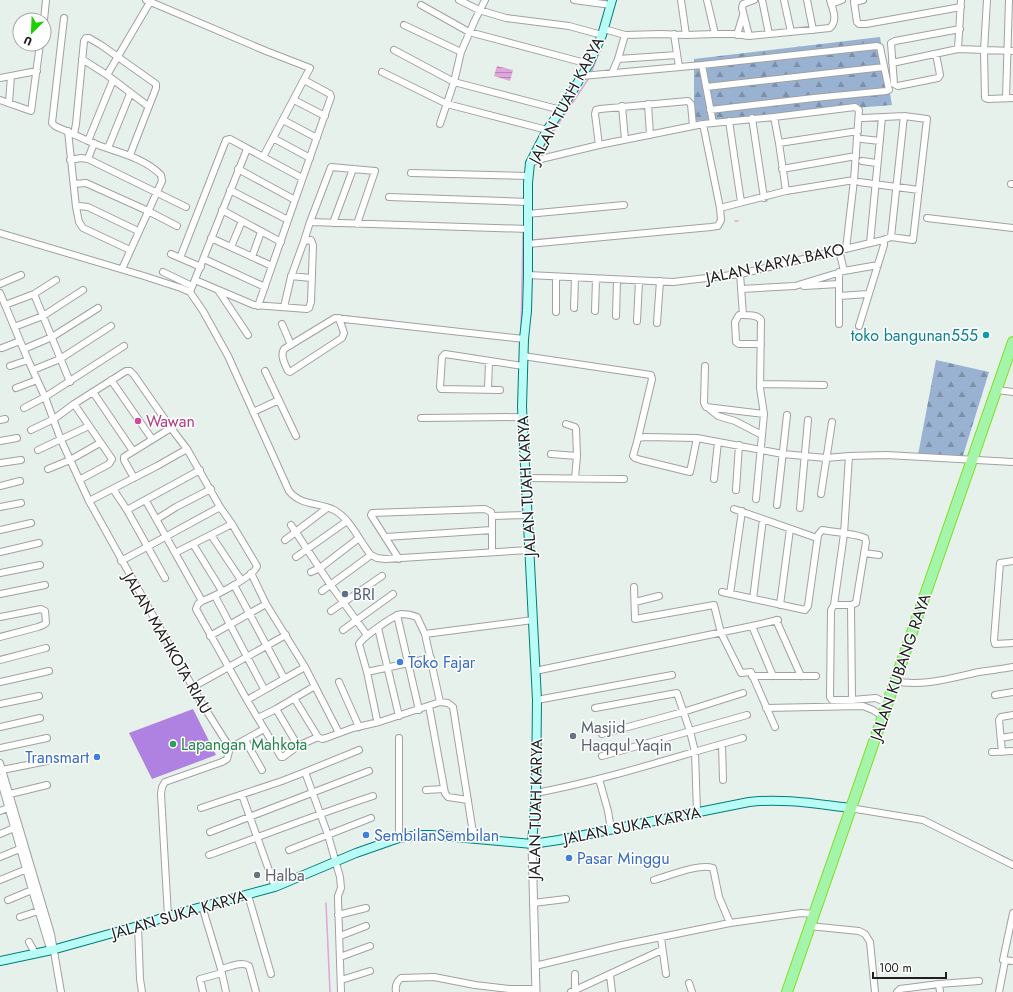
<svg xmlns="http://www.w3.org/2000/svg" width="1013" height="992" font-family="Jost,sans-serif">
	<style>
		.forest { fill: url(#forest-firs) }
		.pitch { fill: #af82e2 }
		.water { fill: url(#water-rules) }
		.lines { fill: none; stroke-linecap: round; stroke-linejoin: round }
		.stream { stroke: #e0a5db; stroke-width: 1.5 }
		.minor-casing { stroke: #a1a1a1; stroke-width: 8 }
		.tertiary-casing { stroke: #a1a1a1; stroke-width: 9 }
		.secondary-casing { stroke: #017d78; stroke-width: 10 }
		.trunk-casing { stroke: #7ee121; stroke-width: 12 }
		.minor { stroke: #fff; stroke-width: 6 }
		.tertiary { stroke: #fff; stroke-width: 7 }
		.secondary { stroke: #b9fcf6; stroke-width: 8 }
		.trunk { stroke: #a4f4aa; stroke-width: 10 }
		.culture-dot { fill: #0f9aa8; stroke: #fff; stroke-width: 1.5 }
		.hotel-dot { fill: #d1479c; stroke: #fff; stroke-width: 1.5 }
		.service-dot { fill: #5c6f8a; stroke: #fff; stroke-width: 1.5 }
		.shop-dot { fill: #3f7fe0; stroke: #fff; stroke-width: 1.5 }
		.worship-dot { fill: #6b7280; stroke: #fff; stroke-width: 1.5 }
		.leisure-dot { fill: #2e9e5b; stroke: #fff; stroke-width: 1.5 }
		.labels { text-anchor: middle; stroke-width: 3; stroke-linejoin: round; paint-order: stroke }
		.street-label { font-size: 16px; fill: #202020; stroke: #fff }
		.culture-label { font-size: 16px; fill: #0d838f; stroke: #fff; text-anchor: end }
		.hotel-label { font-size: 16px; fill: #b23c85; stroke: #fff; text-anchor: start }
		.service-label { font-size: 16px; fill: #4e5e75; stroke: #fff; text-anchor: start }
		.shop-label { font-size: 16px; fill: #366cbe; stroke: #fff; text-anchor: start }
		.worship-label { font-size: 16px; fill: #5b616d; stroke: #fff; text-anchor: start }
		.leisure-label { font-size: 16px; fill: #27864d; stroke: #fff; text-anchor: start }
	</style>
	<defs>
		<pattern id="forest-firs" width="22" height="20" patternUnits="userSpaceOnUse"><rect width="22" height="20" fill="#9ab2d1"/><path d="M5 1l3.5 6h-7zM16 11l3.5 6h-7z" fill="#7d90a9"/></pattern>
		<pattern id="water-rules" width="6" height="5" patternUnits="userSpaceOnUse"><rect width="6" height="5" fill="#e0a5db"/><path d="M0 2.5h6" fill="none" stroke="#b586b1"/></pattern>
	</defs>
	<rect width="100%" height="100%" fill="#e6f1ec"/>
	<path class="forest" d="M880,37L892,105L694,121V59Z
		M936,360L989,372L962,459L918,455Z"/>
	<path class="pitch" d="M193,709L216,755L152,779L129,733Z"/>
	<path class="water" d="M497,66L513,70L510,81L494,76Z"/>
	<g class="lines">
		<path class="stream" d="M591,73L600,50
			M539,153L589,78
			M735,221H738
			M533,240L579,236
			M335,315L393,321
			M521,333L523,232
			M326,903L330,992"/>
		<defs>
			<path id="minor" d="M146,0L266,51L310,68L263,157
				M459,0L479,10L506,18L569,26L602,35
				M574,0L611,5
				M681,0L686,35
				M707,0L715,34
				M762,0L769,34
				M784,0L791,32
				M807,0L813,30
				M863,0L854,2L857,22L859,24H866L961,7
				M987,0L984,51L985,98L988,99L1013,98
				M831,4L842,0
				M421,5L469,32L589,64
				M64,18L52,123L55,126C69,132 83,139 98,145C120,153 144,158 161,175L162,181L122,269
				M44,20L46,0
				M404,25L461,52
				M604,29L625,35L661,34L686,35L715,34H734L749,36L830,28C838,20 833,10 830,0
				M674,34L679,67
				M737,35L743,15
				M749,36L742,8L743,4L754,0
				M958,49L961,0
				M394,50L454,82L561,110
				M936,54L940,75L938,78L898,86L894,84L891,43L895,41L960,29
				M82,59L107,75L148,106
				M618,59L677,55
				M892,63L958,49L1013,51
				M702,65L713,123
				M382,72L447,104L547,130
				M612,73L618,59L625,35
				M107,75L150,2
				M582,76L702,65L877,46L880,47L889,90L886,91L814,98L710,110
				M0,78L37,71
				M706,87L884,67
				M1006,98L1009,0
				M0,100L31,111L40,44
				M294,100L325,116
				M9,103L11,76
				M648,104L650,135
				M622,106L625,140
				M774,117L855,107L859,110L854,180L846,249
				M752,118L764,198
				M863,118L904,116L927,119L913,240L891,237L883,240
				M283,120L317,138
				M729,121L741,202
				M440,124L454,82L461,52L475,20L485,0
				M703,124L720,208L786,191L854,180
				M68,131L76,207L79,222L83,228L130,250
				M74,134L76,124L84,41L86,38H89L101,45L156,84V88L130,155
				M273,138L310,158
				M862,139L880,141
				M88,141L113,80
				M779,143L858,131
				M599,145L595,114L596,110L600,109L688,101L691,104L693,126
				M108,148L130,94
				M88,159L94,143
				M70,160L81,158L88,159L186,207
				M862,161L877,163
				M530,163L545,158L599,145L703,124L774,117L779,143L786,191
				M238,169L295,200
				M782,169L856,156
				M411,173L529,176
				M859,182L919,190
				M74,184L86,183L148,211L177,226
				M1011,184H1013
				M230,190L288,220
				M389,197L528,202
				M76,207L79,206L88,207L138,231
				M222,210L281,242
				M527,214L624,205
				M927,218L1013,228
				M310,222L331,167L375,171L357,224
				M333,223L353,169
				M0,233L144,276L181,288L190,292L203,311L228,356L289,491C301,506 318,502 334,510C351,519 359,541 371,555L377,558L385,559L529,550
				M891,237L904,116
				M211,238L272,266
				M304,241L310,222L528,229
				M870,243L882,117
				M528,244L711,227L718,226L721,220L720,208
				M231,247L242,221
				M839,250L844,271
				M171,254L201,267
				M252,257L261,232
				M180,258L226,140L230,139L302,178
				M204,259L265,287
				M163,272L192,286
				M740,274L743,315
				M528,275L673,282L740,274L883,240L884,242V245L859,326
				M291,276L311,278
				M195,280L254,305L307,309L309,308L311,302L313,245L311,240L304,241L291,277L284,307
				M0,284L21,275
				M804,286L839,284
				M741,289L795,286L844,271L878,265
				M218,290L248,335
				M190,292L247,149
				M0,293L28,360
				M34,294L70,382
				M839,296L868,294
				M5,305L34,294L56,280
				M258,306L331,97L330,94L304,80
				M574,308L575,278
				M595,311L596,279
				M556,312V277
				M616,316L617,280
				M339,318L344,333L342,338L290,372L288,371C285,364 280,356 284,349L335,318L524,339
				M637,321L639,281
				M657,323L660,281
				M282,324L291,345
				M839,324V272
				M14,327L43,316L83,290
				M2,348L20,341
				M24,349L52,337L98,308
				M523,356L651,375L652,379L638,438
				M10,366L28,360L45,397L61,440L89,501L201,702L230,748L227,759L222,762L165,782L162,787L161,794L168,916
				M705,366L704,403L706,407L764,414
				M33,370L60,359L111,326
				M265,371L296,436
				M111,380L152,439
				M760,384L824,385
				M16,388L37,380
				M488,389L489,361
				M500,390L441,389L440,387L442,357L445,354L523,366
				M997,390L1013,392
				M93,392L133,451
				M74,404L112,459L109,464L79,480
				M707,407L718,416L735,421L762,435
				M24,408L45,397L124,346
				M253,412L279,400
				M421,418L522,417
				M0,420L5,419
				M566,424L575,427L576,429L577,456
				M31,430L54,419L74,404L126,371H130L134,375L171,428L187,449L220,507L232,524L257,566C255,576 213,597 202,601
				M697,438L690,472L641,460L635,458L633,456L638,438L645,437L697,438L783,454L826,458L849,456L886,455L1013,462
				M0,441L17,438
				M38,450L89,426
				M551,454L577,456L575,478
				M0,463L21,460
				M48,469L70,460L100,443
				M134,478L124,460V457L171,428
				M525,478L624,479
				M714,479L718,442
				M0,486L20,481
				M113,489L127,510
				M736,490L739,445
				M821,494L832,422
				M756,499L764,414L760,388L761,320C757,314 746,315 739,315L735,322L736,342L739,344H761
				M89,501L157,466L187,449
				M146,501L202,601L198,604L196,609L247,700L281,757H283L298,746L318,737L322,739L326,738L353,728L379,722L440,702
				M777,505L787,415
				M0,507L21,503
				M800,508L808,420
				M734,509L817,538
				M492,516L527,515
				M157,519L176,507L211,489
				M291,525L330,584L367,635
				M0,530L31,523
				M211,535L241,580
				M386,537L492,530
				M285,540L327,508
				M193,544L222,591
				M0,552L39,543
				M175,553L232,524
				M864,553L879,555
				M296,557L347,521
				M399,559L371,515L372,513L485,509L491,512L492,516V552
				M121,561L220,507
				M1013,561L1000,563L994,640L995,644L1013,643
				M311,572L320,568L359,538
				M0,573L40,565
				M251,573L266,604L305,667L339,733
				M165,578L127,510L200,470
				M234,585L284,678
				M634,587L635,619L714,605L721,633L741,673L751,672L775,727
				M322,591L371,555
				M722,592L805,610L808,606L818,535L822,530C833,532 856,534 865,538L866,542L856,603L851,605H834L844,534L849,456
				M0,594L45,585
				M730,594L742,511
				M215,596L264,689
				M753,599L763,519
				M635,602L659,596
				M780,605L790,529
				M834,605L831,610L830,697L832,700H852
				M851,605L852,700L876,698L886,703
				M331,611L382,576
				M397,615L419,710
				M0,617L41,609L45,611L46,623L43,625L38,627L0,637
				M776,620L801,676
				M752,626L778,620
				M378,628L399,716
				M343,630L393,594
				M425,634L533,620
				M210,636L266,604
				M0,660L46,648
				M535,671L752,626L773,676
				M367,672L431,658
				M752,676H816
				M894,681C923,687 951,678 979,672C991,670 1002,669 1013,667
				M0,682L49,671
				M339,682L359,727
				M193,687L286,635
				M995,695L1013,692
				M294,698L318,737
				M247,700L305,667
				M537,700L672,675
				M0,704L39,696
				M429,706L445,793L448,797L468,800
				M595,708L677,693L690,731L695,752L697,812
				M766,708L863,706L873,710L882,716
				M276,709L298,746
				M258,718L276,709L315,686
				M379,722L377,720L367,672L359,644C363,637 394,615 401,614C406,614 412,615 417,617L425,634L440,702L448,703L453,707L474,839
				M0,727L40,718
				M602,734L683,712L743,693
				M399,738V838
				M1001,738L1013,736
				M245,740L262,770
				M722,744L723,780
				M0,748L47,738
				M230,748L264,729
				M992,752L1013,751
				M1002,752L999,720L1001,717L1013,715
				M602,756L747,715
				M0,763L51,934L61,992
				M2,770L47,761
				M0,778L32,890L49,945
				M599,779L608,811L611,829
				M426,790L444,789
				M536,793C606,780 674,757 743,738
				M6,795L47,785
				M242,795L275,887
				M201,808L282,781L305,772
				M850,808L923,820L1013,865
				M0,811L8,808
				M210,832L369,771
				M0,834L14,828
				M289,850L371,818
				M209,855C264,835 318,814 373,796
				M0,857L22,848
				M0,880L27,869
				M654,880C669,876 699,863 713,868L719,897L730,923
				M248,895L271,974
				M8,900L32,890
				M533,903L566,899
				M202,906L221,969L226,992
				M1013,913L1003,960L1013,961
				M338,915L366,908
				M20,917L38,911
				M138,926L140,979L142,992
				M809,926L859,931L865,934L870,942L875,992
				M340,936L366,926
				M661,938L666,974
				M29,942L35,953
				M340,957L370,946
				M535,966L622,945L730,923L801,913L814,914
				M221,969C230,967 241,961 249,966L256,992
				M575,974V990
				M610,975L612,992
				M341,980L370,971
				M689,983L692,992
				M939,984L979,981
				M203,992L200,979L222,973
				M341,992L338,900V896L341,888L340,877L328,835L305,772L359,750
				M396,992C395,986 396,982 401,978L434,977L475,985L509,989H536
				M571,992L662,950
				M897,992L900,989L939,984L940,992
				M999,992L1005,961"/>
			<path id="tertiary" d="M532,844L536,992"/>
			<path id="secondary" d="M532,844L536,793L537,700L522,407L524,339L527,311L528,275V183L530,163L547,130L561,110L589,64L602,35L612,0
				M0,961L52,950L138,926L168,916L275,887L356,853L399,838L419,835H432L532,844L559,840L749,802C783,798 816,804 850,808"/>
			<path id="trunk" d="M787,992L1013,342"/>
		</defs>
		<use href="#minor" class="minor-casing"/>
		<use href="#tertiary" class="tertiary-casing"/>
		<use href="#secondary" class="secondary-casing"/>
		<use href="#trunk" class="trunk-casing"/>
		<use href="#minor" class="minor"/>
		<use href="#tertiary" class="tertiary"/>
		<use href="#secondary" class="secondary"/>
		<use href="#trunk" class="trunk"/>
	</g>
	<circle class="culture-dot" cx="986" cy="335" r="4"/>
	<circle class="hotel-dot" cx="138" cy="421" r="4"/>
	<circle class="service-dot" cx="345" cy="594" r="4"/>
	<g class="shop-dot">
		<circle cx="400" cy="662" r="4"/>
		<circle cx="97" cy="757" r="4"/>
		<circle cx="366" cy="835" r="4"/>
		<circle cx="569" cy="858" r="4"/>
	</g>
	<g class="worship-dot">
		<circle cx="573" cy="736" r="4"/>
		<circle cx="257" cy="875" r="4"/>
	</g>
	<circle class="leisure-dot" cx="173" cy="744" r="4"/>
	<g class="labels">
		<g class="street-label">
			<text transform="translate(566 100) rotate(-62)" y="6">JALAN TUAH KARYA</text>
			<text transform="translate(775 263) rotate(-12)" y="6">JALAN KARYA BAKO</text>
			<text transform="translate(526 486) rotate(-93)" y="6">JALAN TUAH KARYA</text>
			<text transform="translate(168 643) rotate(60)" y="6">JALAN MAHKOTA RIAU</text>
			<text transform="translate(900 667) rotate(-71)" y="6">JALAN KUBANG RAYA</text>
			<text transform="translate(535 809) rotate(-89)" y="6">JALAN TUAH KARYA</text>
			<text transform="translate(632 825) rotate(-11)" y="6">JALAN SUKA KARYA</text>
			<text transform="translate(179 914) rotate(-16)" y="6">JALAN SUKA KARYA</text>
		</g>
		<g class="culture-label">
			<text x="978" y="341">toko bangunan555</text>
		</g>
		<g class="hotel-label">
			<text x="146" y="427">Wawan</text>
		</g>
		<g class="service-label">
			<text x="353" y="600">BRI</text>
		</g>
		<g class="shop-label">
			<text x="408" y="668">Toko Fajar</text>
			<text x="89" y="763" text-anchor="end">Transmart</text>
			<text x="374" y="841">SembilanSembilan</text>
			<text x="577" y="864">Pasar Minggu</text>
		</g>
		<g class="worship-label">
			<text x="581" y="733">Masjid<tspan x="581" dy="18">Haqqul Yaqin</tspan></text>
			<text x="265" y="881">Halba</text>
		</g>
		<g class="leisure-label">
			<text x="181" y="750">Lapangan Mahkota</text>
		</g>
	</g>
	<g transform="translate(32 32) rotate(204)"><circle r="19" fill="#ffffff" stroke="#a6a6a6"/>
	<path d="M0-3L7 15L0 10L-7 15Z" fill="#1ed000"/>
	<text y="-6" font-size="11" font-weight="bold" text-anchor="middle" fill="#202020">U</text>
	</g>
	<path d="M873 972v6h73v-6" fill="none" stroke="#202020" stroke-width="2"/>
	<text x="879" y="972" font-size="12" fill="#202020" stroke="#ffffff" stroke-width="3" paint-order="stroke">100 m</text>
</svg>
